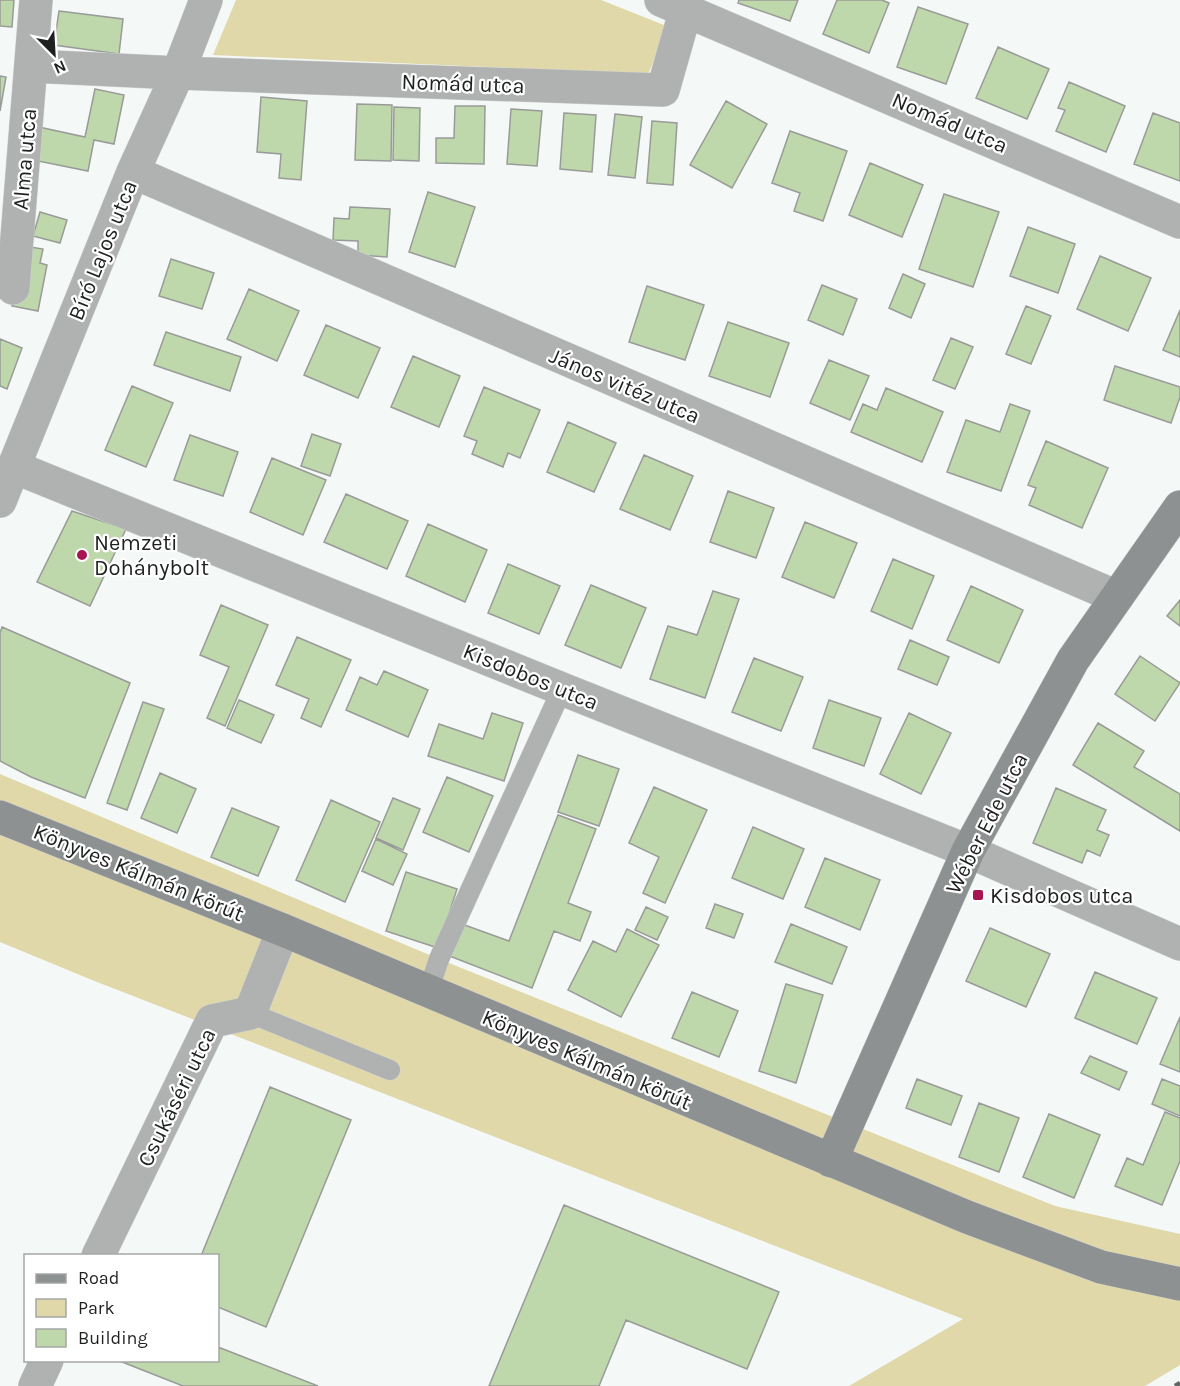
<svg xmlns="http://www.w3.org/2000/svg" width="1180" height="1386" font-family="Karla,sans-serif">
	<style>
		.green { fill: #e0d8a9 }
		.building { fill: #bfd8ab; stroke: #999b98; stroke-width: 1.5 }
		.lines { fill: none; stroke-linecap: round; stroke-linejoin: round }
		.lane-casing { stroke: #ced1cf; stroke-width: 21 }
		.street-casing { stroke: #ced1cf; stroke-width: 34 }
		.secondary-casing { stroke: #ced1cf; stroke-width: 34 }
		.lane { stroke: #b0b2b2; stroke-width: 20 }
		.street { stroke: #b0b2b2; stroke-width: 33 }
		.secondary { stroke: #8e9191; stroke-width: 33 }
		.rail { stroke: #636665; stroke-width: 4.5; stroke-dasharray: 10 10; stroke-linecap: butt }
		.poi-dot { fill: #a61452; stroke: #fff; stroke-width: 2 }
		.labels { text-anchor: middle; stroke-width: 4.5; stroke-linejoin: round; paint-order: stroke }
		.street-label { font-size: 22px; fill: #1f2120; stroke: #fff }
		.poi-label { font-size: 22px; fill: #1f2120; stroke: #fff; text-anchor: start }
	</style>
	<rect width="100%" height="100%" fill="#f4f8f6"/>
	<path class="green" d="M236,0H601L669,27L648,74L213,55Z
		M0,774L439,959L1055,1206L1180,1234V1365L1145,1386H849L963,1319L92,980L0,942Z"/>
	<path class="building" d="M0,0H14L12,27L0,26Z
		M739,0H798L790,21L738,3Z
		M837,0H882L889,3L869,53L823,34Z
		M918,7L968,24L946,84L897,67Z
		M59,11L123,19L119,54L54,45Z
		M998,47L1049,69L1027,119L976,98Z
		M0,76L6,77L0,111Z
		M1069,82L1125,106L1106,152L1056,131L1065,110L1058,108Z
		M95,89L124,95L114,144L94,140L88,171L28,159L34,126L85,137Z
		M261,97L307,101L301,180L279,178L281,154L257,152Z
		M726,101L767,124L732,188L690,165Z
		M357,104L392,105L391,161L355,160Z
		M455,106H485L484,164L436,163V138H454Z
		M394,107L420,108L419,161L393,160Z
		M511,109L542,111L537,166L507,164Z
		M564,113L596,115L592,172L560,169Z
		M1153,113L1180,123V181L1134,164Z
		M615,114L642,117L635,178L608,175Z
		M652,121L677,123L673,185L647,183Z
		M790,131L847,151L823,221L794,211L800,193L772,183Z
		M870,163L923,185L902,237L849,215Z
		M428,192L475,207L455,267L409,252Z
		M944,194L999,212L973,287L919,269Z
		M350,207L390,209L387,257L358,255V241L333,240L334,218L349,219Z
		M40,212L67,220L60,243L33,236Z
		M1028,227L1075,244L1058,293L1010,276Z
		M24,246L43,249L40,263L47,265L38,311L12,306Z
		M1100,256L1151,278L1128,331L1077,309Z
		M171,259L214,273L202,309L159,296Z
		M903,274L925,284L911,318L889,308Z
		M822,285L857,299L843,335L808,320Z
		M647,286L704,305L685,360L629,342Z
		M249,289L299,311L277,361L227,339Z
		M1026,306L1051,316L1031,364L1006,354Z
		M1180,310V357L1163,350Z
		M728,322L789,343L770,397L709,376Z
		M326,325L380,348L358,398L304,375Z
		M166,332L241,357L230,391L154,365Z
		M951,338L973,347L955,389L933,380Z
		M0,339L22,348L7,389L0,386Z
		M413,356L460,376L439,427L391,407Z
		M829,360L869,376L850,420L810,403Z
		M1115,366L1180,387V397L1171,423L1104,400Z
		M132,386L173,403L146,467L105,450Z
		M484,387L540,410L520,458L508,453L503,467L472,454L477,441L464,436Z
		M886,388L943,412L922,462L851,432L863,404L877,410Z
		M1010,404L1030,411L1001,491L947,472L966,420L1000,432Z
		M568,422L616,443L594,492L547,472Z
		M312,434L341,444L330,476L301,466Z
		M190,435L238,452L223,496L174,480Z
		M1046,441L1108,468L1082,528L1029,505L1036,488L1028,485Z
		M644,455L693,476L670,530L620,509Z
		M272,458L326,480L303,535L250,512Z
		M728,491L774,508L756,558L710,542Z
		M346,494L408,521L387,569L324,542Z
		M72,511L126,529L90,606L37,582Z
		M805,522L857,543L834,598L782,577Z
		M428,524L487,550L465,602L406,576Z
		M893,559L934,576L912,629L871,611Z
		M508,564L560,586L539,634L488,613Z
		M591,585L646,608L621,668L565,645Z
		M971,586L1023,610L999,663L947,640Z
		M713,591L739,599L705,698L650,679L668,626L697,635Z
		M1180,600V626L1167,616Z
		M221,605L268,625L225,726L207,718L229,667L200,655Z
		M2,627L130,683L85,798L31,777L0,761V633Z
		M297,637L351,660L321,727L301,718L309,699L276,685Z
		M910,640L949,657L937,685L898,669Z
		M1140,656L1180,683L1155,721L1115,694Z
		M754,658L803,677L781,731L732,712Z
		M384,671L428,690L408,737L346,710L360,677L377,685Z
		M239,700L274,715L261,743L227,728Z
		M829,700L881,718L864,766L813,748Z
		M143,702L164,709L127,810L107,803Z
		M492,713L523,723L504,781L428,756L439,724L483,739Z
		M909,713L951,733L921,794L880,774Z
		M1098,723L1144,751L1134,767L1180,794V831L1073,765Z
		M578,755L619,769L599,826L558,812Z
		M160,773L196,789L177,833L141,818Z
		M447,777L493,796L469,852L423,832Z
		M654,787L707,810L665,903L643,893L659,857L629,843Z
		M1056,788L1106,810L1097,830L1109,835L1100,856L1087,850L1082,863L1033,843Z
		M393,798L420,809L403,850L376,838Z
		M331,800L380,822L345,902L296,880Z
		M232,808L279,827L258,876L211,857Z
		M558,815L596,829L568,903L591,912L580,941L554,931L532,988L447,955L459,923L509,941Z
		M753,827L804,849L783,899L732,878Z
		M376,839L407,854L393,885L362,871Z
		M825,858L880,880L860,930L805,907Z
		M406,872L457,889L438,948L386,931Z
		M715,904L743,914L734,938L706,928Z
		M646,907L668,917L657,940L635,930Z
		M791,924L847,947L832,984L775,962Z
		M990,928L1050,954L1026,1007L966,981Z
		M627,929L659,945L621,1017L568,990L593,941L616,952Z
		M1095,972L1157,998L1137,1044L1075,1018Z
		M786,984L823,995L796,1083L759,1071Z
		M692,992L738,1011L719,1057L672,1038Z
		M1180,1017V1072L1160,1064Z
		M1090,1056L1127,1072L1119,1090L1081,1073Z
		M917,1079L962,1096L951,1125L906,1108Z
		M1162,1079L1180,1086V1116L1152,1104Z
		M270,1087L351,1120L266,1327L218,1307V1256H201Z
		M979,1103L1019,1118L999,1172L959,1157Z
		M1165,1112L1180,1118V1161L1162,1205L1115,1186L1127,1158L1143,1165Z
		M1049,1114L1100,1135L1074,1198L1023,1177Z
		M564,1205L779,1292L747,1369L626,1320L599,1386H489Z
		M218,1347L318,1386H183L117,1360H218Z"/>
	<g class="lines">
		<defs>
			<path id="lane" d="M428,992L439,959L562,689
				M250,1013L390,1070"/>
			<path id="street" d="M661,0L1180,222
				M31,66L178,73L663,90L686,9
				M133,172L1117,597
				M13,288L36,0
				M14,467L562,689L968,851L1180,944
				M0,501L133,172L178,73L206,0
				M98,1256L212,1021L250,1013L283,930
				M35,1386L47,1360"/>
			<path id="secondary" d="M0,817L283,930L967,1217L1101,1267L1180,1284
				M831,1161L968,851L1073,660L1180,507"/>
		</defs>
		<use href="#lane" class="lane-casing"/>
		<use href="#street" class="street-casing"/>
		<use href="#secondary" class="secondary-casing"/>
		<use href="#lane" class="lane"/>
		<use href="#street" class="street"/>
		<use href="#secondary" class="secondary"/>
		<path class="rail" d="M1175,1386L1180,1383"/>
	</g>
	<g class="poi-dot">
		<circle cx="82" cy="555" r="6"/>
		<rect x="972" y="889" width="12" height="12" rx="3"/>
	</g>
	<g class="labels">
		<g class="street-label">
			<text transform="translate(463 83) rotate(2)" y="8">Nomád utca</text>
			<text transform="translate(950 122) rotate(23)" y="8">Nomád utca</text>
			<text transform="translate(24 159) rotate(-85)" y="8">Alma utca</text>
			<text transform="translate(102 250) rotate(-68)" y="8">Bíró Lajos utca</text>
			<text transform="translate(625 385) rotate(23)" y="8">János vitéz utca</text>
			<text transform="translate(531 676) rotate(22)" y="8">Kisdobos utca</text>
			<text transform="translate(986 823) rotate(-63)" y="8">Wéber Ede utca</text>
			<text transform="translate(139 872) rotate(22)" y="8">Könyves Kálmán körút</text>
			<text transform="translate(587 1059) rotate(23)" y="8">Könyves Kálmán körút</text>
			<text transform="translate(176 1097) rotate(-64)" y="8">Csukáséri utca</text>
		</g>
		<g class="poi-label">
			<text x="94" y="550">Nemzeti<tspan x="94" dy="25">Dohánybolt</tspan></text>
			<text x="990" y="903">Kisdobos utca</text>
		</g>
	</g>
	<rect x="24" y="1254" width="195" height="108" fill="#ffffff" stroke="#a5a6a6" stroke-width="1.5"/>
	<rect x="36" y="1274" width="30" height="9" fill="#8e9191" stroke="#a5a6a6" stroke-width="1.5"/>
	<text x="78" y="1284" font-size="18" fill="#1f2120">Road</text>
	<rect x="36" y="1299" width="30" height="18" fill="#e0d8a9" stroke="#a5a6a6" stroke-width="1.5"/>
	<text x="78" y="1314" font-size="18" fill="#1f2120">Park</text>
	<rect x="36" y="1329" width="30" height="18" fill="#bfd8ab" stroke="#a5a6a6" stroke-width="1.5"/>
	<text x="78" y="1344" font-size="18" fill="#1f2120">Building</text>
	<g transform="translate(54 54) rotate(156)" stroke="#ffffff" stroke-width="4.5" paint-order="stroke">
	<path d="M0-4.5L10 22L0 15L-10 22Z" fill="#1f2120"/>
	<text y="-9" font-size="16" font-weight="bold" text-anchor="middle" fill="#1f2120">N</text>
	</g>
</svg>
